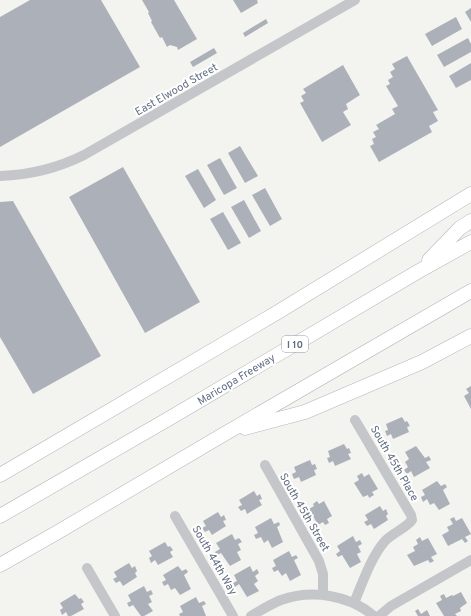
<svg xmlns="http://www.w3.org/2000/svg" width="471" height="616" font-family="Overpass,sans-serif">
	<style>
		.building { fill: #acb1b9 }
		.lines { fill: none; stroke-linecap: round; stroke-linejoin: round }
		.highway-casing { stroke: #b4b6ba; stroke-width: 15 }
		.minor { stroke: #c4c6ca; stroke-width: 10 }
		.highway { stroke: #fff; stroke-width: 14 }
		.labels { text-anchor: middle; stroke-width: 4; stroke-linejoin: round; paint-order: stroke }
		.shield { fill: #fff; stroke: #919aa8; stroke-width: 1 }
		.shield-label { font-size: 10px; font-weight: bold; fill: #626e82 }
		.street-label { font-size: 11px; fill: #626e82; stroke: #fff }
	</style>
	<rect width="100%" height="100%" fill="#f3f4f0"/>
	<path class="building" d="M30,0H101L140,67L0,147V17Z
		M142,0H174L197,39L178,50L177,47L170,45L167,47L162,37L160,38L151,22L152,21L148,13L149,12Z
		M233,0H257L258,3L241,13Z
		M471,8V22L465,12Z
		M456,17L462,29L432,46L425,34Z
		M266,19L268,23L245,37L243,33Z
		M468,38L471,44V52L444,67L437,55Z
		M214,48L217,53L193,67L190,62Z
		M407,56L438,110L433,112L438,121L429,126L432,132L379,162L370,146L374,144L372,139L376,137L373,132L379,129L376,125L395,114L392,109L398,106L386,86L390,84L388,80L393,77L390,72L395,69L392,64Z
		M471,63V80L456,88L449,76Z
		M343,65L360,95L346,104L348,109L343,112L351,125L322,142L300,103L304,101L301,96L306,93L303,89Z
		M240,146L258,176L245,183L228,153Z
		M220,158L237,188L224,195L207,165Z
		M123,167L200,302L145,333L69,197Z
		M198,169L216,200L204,208L185,176Z
		M265,188L282,219L270,226L252,195Z
		M244,200L261,231L249,238L231,207Z
		M13,201L101,356L33,394L0,337V202Z
		M223,212L241,243L228,250L210,219Z
		M471,386V409L464,396L469,393L466,389Z
		M402,417L405,422L407,421L410,426L407,427L409,432L393,439L391,434L387,436L385,431L388,430L386,424Z
		M344,444L347,449L349,448L351,453L348,454L351,459L335,466L333,461L329,463L327,458L330,457L328,451Z
		M416,446L425,458L429,456L431,460L426,462L430,468L414,477L411,471L407,474L404,470L408,467L405,462L409,459L405,452Z
		M310,460L312,465L315,464L317,469L314,470L316,475L301,482L299,477L294,479L292,474L296,472L294,467Z
		M362,473L364,477L369,474L378,489L372,492L374,495L369,498L368,495L363,497L354,483L359,480L357,476Z
		M437,481L441,486L445,484L447,487L443,490L450,504L439,510L434,503L430,505L427,499L423,502L421,497L425,495L422,490Z
		M254,491L257,496L260,494L262,499L259,500L262,505L247,514L245,509L241,511L238,507L242,505L239,500Z
		M317,501L319,504L324,501L332,516L327,519L329,523L325,525L323,522L318,525L309,509L314,506L313,504Z
		M380,506L383,511L386,509L388,514L386,516L388,520L374,529L371,524L367,526L364,522L368,520L365,515Z
		M218,512L221,517L224,515L226,520L223,521L226,526L212,535L209,530L205,532L202,528L206,526L203,521Z
		M454,517L456,521L462,518L471,534L465,537L468,541L465,543L462,539L448,546L442,535L449,531L447,527L453,524L450,519Z
		M271,518L274,524L279,522L280,525L277,527L283,542L272,548L268,540L264,543L261,537L256,539L254,535L258,533L255,527Z
		M232,534L235,540L239,538L242,542L238,544L241,550L237,552L241,560L230,566L221,553L217,555L215,552L220,549L216,543Z
		M353,536L356,542L360,540L362,544L358,546L361,552L357,554L361,562L350,568L342,555L338,557L336,554L340,551L337,546Z
		M420,537L422,541L428,538L437,554L431,557L434,561L430,563L428,560L414,566L407,555L415,551L413,547L418,544L416,540Z
		M165,542L168,547L170,546L173,550L170,552L173,557L158,565L155,560L151,563L149,558L152,556L149,551Z
		M289,551L292,557L296,555L298,558L294,560L301,575L290,581L286,573L282,576L278,570L274,572L272,568L276,566L273,560Z
		M129,563L132,568L135,566L137,571L135,573L137,577L123,586L120,581L116,583L113,579L117,577L114,572Z
		M178,566L182,571L186,569L188,572L184,575L191,589L180,595L175,588L171,590L168,584L164,586L162,582L166,580L163,575Z
		M250,566L253,572L257,569L259,573L255,576L258,581L254,584L259,591L247,597L239,584L235,587L233,583L237,581L234,575Z
		M144,586L147,592L151,590L153,594L149,596L152,602L148,604L153,611L144,616H141L133,605L129,607L127,603L131,601L128,595Z
		M461,592L467,603L460,608L461,611L455,614L457,616H444L436,603L442,600L440,596L444,594L446,598L452,595L453,596Z
		M75,594L79,599L81,598L84,602L81,604L84,609L71,616H68L66,612L62,615L60,610L63,608L60,603Z
		M196,597L199,603L204,601L206,604L202,606L206,616H180L179,614L183,612L180,606Z
		M418,609L421,614L427,610L430,616H418L415,611Z"/>
	<g class="lines">
		<defs>
			<path id="highway" d="M429,260L460,228L471,221
				M245,428L305,412L422,362L471,336
				M0,475L278,312L471,194
				M0,516L170,418L419,271L471,242
				M0,565L58,532L226,433L471,291"/>
		</defs>
		<use href="#highway" class="highway-casing"/>
		<path class="minor" d="M0,176C30,175 58,168 84,155L355,0
			M265,465L319,561L323,574V595
			M175,516L233,616
			M87,568L115,616
			M354,603C362,584 371,557 385,541C393,533 406,528 412,520L411,515L355,420
			M251,616C261,610 271,604 281,600C312,589 349,595 374,616
			M379,616L391,606L471,560"/>
		<use href="#highway" class="highway"/>
	</g>
	<g class="labels">
		<rect class="shield" x="282" y="336" width="26" height="16" rx="3"/>
		<g class="shield-label">
			<text x="295" y="348">I 10</text>
		</g>
		<g class="street-label">
			<text transform="translate(176 89) rotate(-30)" y="4">East Elwood Street</text>
			<text transform="translate(236 379) rotate(-31)" y="4">Maricopa Freeway</text>
			<text transform="translate(395 463) rotate(60)" y="4">South 45th Place</text>
			<text transform="translate(305 512) rotate(60)" y="4">South 45th Street</text>
			<text transform="translate(215 560) rotate(60)" y="4">South 44th Way</text>
		</g>
	</g>
</svg>
